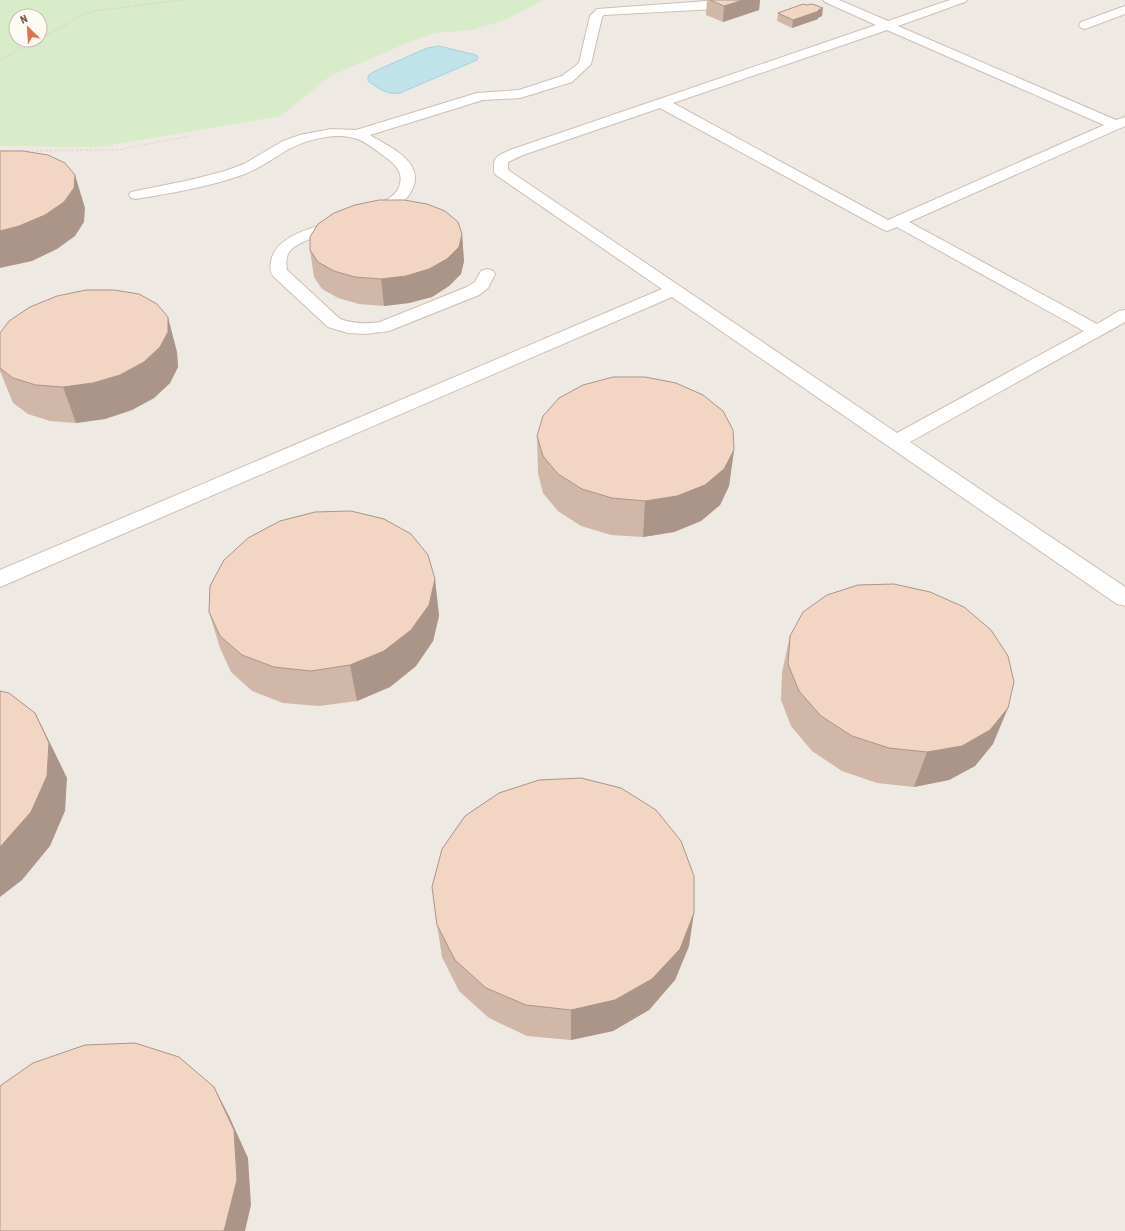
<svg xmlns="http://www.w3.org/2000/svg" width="1125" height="1231" viewBox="0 0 1125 1231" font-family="'Asap Condensed',sans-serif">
<rect width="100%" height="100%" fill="#fdf6ec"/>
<!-- industrial -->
<path fill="#efe9e4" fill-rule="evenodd" d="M 0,0 L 1125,0 L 1125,1231 L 0,1231 ZM 16,16 L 40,16 L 40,40 L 16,40 Z"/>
<!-- green -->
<path fill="#d8ecc9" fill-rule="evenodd" d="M 0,0 L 543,0 L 505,20 L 472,30 L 435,33 L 412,41 L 330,76 L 281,116 L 100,147 L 0,146 ZM 16,16 L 40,16 L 40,40 L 16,40 Z"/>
<!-- water -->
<path fill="#bfe3e8" stroke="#a5d3da" d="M 439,46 L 476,55 L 478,57 L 477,60 L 400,93 C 385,95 380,89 368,81 L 368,76 L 373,72 L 427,48 Z"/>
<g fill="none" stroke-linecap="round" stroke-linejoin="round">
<defs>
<g id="minor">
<path d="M 721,0 L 741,0 L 739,2 L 715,9 L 604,15 L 602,17 L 591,64 L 572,82 L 520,98 L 483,100 L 370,135 C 384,144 406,153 413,169 C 424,193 387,221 366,216 L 363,213 C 371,201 392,204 399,187 C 404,174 397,166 388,159 C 378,152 366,141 354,138 C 334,132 305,140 287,150 C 272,159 259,169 242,175 C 208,187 172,193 136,199 L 131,198 L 129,195 L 131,192 L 190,180 L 225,171 L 244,164 L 283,141 L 300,135 L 331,129 L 356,130 L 477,93 L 519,90 L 562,76 L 579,63 L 590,16 L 597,9 Z"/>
<path d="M 823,0 L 839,0 L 888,21 L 950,0 L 967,0 L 965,2 L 898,26 L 1116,120 L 1125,117 L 1125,126 L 909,222 L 1097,324 L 1119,311 L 1125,310 L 1125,322 L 910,442 L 1125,587 L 1125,606 L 1117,604 L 672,297 L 0,587 L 0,570 L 662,289 L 496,175 C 493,172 494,170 494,165 C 494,155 504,153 513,149 L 876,25 L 825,2 ZM 887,30 L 1104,125 L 888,220 L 673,103 ZM 660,108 L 882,229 L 887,231 L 897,227 L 1084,331 L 897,433 L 508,170 L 508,162 L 523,155 Z"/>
<path d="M 1125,6 L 1125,14 L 1085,29 L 1081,28 L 1079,25 L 1081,22 Z"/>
<path d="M 339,220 L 344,222 L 347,225 L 344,228 C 330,233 295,240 288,254 C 286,259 286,265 287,270 L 340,319 C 354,324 366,324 380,322 L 467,287 L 475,282 L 481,271 L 487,269 L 493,271 L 495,274 L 488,288 L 479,295 L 389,331 L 366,334 L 348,333 L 328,327 L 273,276 C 270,272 270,267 271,262 C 274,235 318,226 339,220 Z"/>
</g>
</defs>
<!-- minor casing -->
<use href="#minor" stroke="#d1beb0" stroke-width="2"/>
<!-- path -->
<g stroke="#d9b8a5" stroke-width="1.5" stroke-dasharray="0.5 2" stroke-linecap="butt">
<path d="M 40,38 L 59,29 L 79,16 L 94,11 L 183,0"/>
<path d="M 0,60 L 36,40"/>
<path d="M 0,151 L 117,150 L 189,136"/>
</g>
<!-- minor -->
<use href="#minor" fill="#fff" fill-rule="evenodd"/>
</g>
<!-- wall -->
<g fill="#d1b7a8">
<path d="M 707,0 L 760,0 L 759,10 L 723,22 L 706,15 Z"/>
<path d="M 778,13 L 822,16 L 818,18 L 818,19 L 792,28 L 777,21 Z"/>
<path d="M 462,234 L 464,261 L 461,274 L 449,286 L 432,297 L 409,303 L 384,306 L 359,304 L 338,298 L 322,289 L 314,277 L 310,250 Z"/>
<path d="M 0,333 L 177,352 L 178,367 L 170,383 L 154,398 L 132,410 L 105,419 L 76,423 L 50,421 L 28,414 L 13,403 L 0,371 Z"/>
<path d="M 537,436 L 734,450 L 729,486 L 720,505 L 701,521 L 674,532 L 643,537 L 611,535 L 581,526 L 558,511 L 543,493 L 538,473 Z"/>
<path d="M 435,579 L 439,616 L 433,641 L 416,666 L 390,687 L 357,701 L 319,706 L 283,703 L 252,691 L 231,672 L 220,648 L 209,612 Z"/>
<path d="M 790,636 L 993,744 L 975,766 L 949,780 L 914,787 L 877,783 L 842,771 L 812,751 L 791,726 L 781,700 L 782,672 Z"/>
<path d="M 437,925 L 689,946 L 675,980 L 649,1010 L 613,1031 L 571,1040 L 527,1036 L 489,1018 L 459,991 L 442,957 Z"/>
</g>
<!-- shaded-wall -->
<g fill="#aa9588">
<path d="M 743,0 L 760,0 L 759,10 L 723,22 L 724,6 Z"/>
<path d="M 823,8 L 822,16 L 818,18 L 818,19 L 792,28 L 793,20 Z"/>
<path d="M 75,175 L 85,208 L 84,222 L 75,236 L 57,249 L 32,261 L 0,268 L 0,231 Z"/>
<path d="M 462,234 L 464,261 L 461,274 L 449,286 L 432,297 L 409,303 L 384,306 L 381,279 Z"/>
<path d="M 168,317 L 177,352 L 178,367 L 170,383 L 154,398 L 132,410 L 105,419 L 76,423 L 63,387 Z"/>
<path d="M 734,450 L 729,486 L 720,505 L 701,521 L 674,532 L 643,537 L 645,501 Z"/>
<path d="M 435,579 L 439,616 L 433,641 L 416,666 L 390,687 L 357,701 L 350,665 Z"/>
<path d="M 1008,708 L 993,744 L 975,766 L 949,780 L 914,787 L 927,752 Z"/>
<path d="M 35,713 L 53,749 L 67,778 L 65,811 L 50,846 L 22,880 L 0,897 L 0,847 Z"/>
<path d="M 694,913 L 689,946 L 675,980 L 649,1010 L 613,1031 L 571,1040 L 571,1010 Z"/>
<path d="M 214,1087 L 229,1116 L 248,1158 L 251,1205 L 245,1231 L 224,1231 Z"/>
</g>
<!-- building -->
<g fill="#f3d5c3" stroke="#aa9588">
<path d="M 710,0 L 743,0 L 724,6 Z"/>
<path d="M 803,4 L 806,5 L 812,4 L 823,8 L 818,10 L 819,11 L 793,20 L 778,13 Z"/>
<path d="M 0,151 L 23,151 L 48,155 L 65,163 L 75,175 L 74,188 L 64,202 L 45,215 L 19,226 L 0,231 Z"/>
<path d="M 379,200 L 404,200 L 427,204 L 445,211 L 458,222 L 462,234 L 459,247 L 447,259 L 429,269 L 406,276 L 381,279 L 355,277 L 334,271 L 318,262 L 310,250 L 310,237 L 318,224 L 334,213 L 355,205 Z"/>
<path d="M 86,290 L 114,290 L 139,294 L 157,304 L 168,317 L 168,332 L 160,347 L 144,362 L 120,375 L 93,383 L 63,387 L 36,385 L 13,378 L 0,368 L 0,333 L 9,321 L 30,307 L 57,296 Z"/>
<path d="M 613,377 L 645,377 L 676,383 L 703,395 L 723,411 L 733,430 L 734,450 L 724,469 L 705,485 L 677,496 L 645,501 L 612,498 L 582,489 L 558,474 L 543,456 L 537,436 L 543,416 L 559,398 L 583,385 Z"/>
<path d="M 351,511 L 384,519 L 411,534 L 428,555 L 435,579 L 429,605 L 411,630 L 384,651 L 350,665 L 311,671 L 274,667 L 242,655 L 220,636 L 209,612 L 210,586 L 224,560 L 248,538 L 280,521 L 315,512 Z"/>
<path d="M 894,584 L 930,592 L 964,607 L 991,630 L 1008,656 L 1014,682 L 1008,708 L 990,730 L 962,746 L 927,752 L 889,748 L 852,736 L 821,716 L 799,691 L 788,664 L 790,636 L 803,612 L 827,595 L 858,585 Z"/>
<path d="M 0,691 L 9,693 L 35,713 L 49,743 L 47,776 L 31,812 L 0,847 Z"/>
<path d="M 581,778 L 621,788 L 656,810 L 681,841 L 694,876 L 694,913 L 680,949 L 652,979 L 615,1000 L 571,1010 L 526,1005 L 486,988 L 455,960 L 437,925 L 432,887 L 442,849 L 465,816 L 499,793 L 539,780 Z"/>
<path d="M 135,1043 L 179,1057 L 214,1087 L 234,1130 L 237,1180 L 224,1231 L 0,1231 L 0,1086 L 33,1063 L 85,1045 Z"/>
</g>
<!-- north arrow -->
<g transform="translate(28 28) rotate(335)"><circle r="19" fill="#fffaf3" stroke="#cabbb1"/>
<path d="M0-3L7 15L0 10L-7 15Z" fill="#e76f51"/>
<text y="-6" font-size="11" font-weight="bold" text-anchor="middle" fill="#7a5c4d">N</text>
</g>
</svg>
